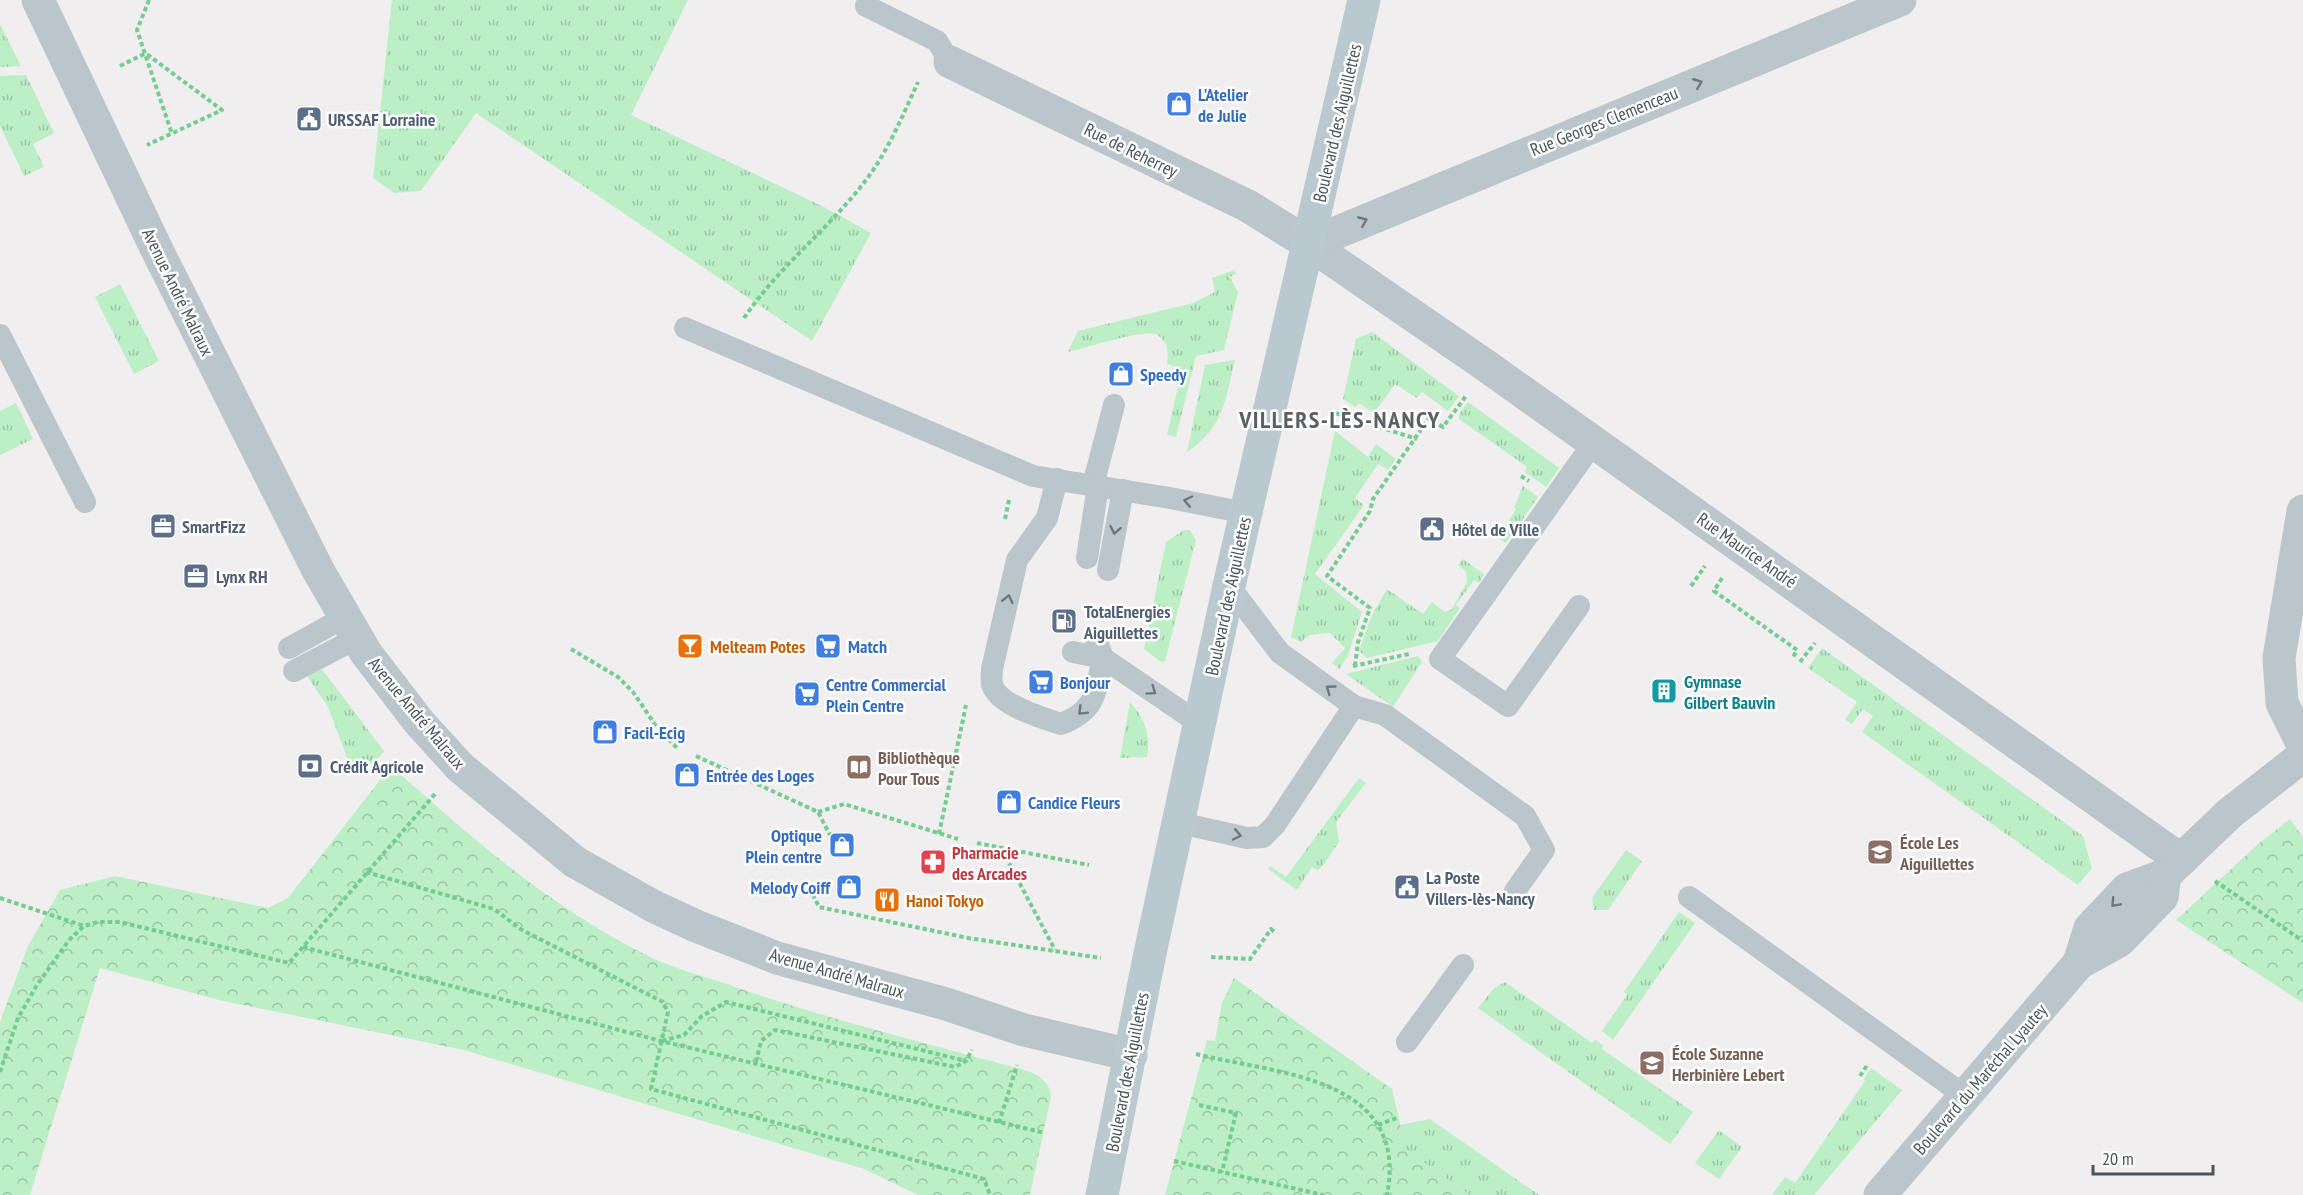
<svg xmlns="http://www.w3.org/2000/svg" width="2303" height="1195" viewBox="0 0 2303 1195" font-family="'PT Sans Narrow',sans-serif">
<defs>
<pattern id="grass-tufts" width="24" height="20" patternUnits="userSpaceOnUse" patternTransform="scale(1.5)"><rect width="24" height="20" fill="#bcefc6"/><path d="M3 7l-1-3M5 7V3M7 7l1-3M15 17l-1-3M17 17v-4M19 17l1-3" fill="none" stroke="#9bc4a4"/></pattern>
<pattern id="forest-crowns" width="20" height="18" patternUnits="userSpaceOnUse" patternTransform="scale(1.5)"><rect width="20" height="18" fill="#bcefc6"/><path d="M2 6a3 3 0 1 1 6 0M12 15a3 3 0 1 1 6 0" fill="none" stroke="#9bc4a4"/></pattern>
</defs>
<rect width="100%" height="100%" fill="#f1eeef"/>
<!-- grass -->
<g fill="url(#grass-tufts)">
<path d="M 392,0 L 688,0 L 631,115 L 824,207 L 871,233 L 812,341 L 476,113 L 421,191 L 394,193 L 373,178 Z"/>
<path d="M 0,24 L 21,66 L 0,67 Z"/>
<path d="M 26,75 L 54,133 L 33,144 L 44,167 L 24,176 L 0,126 L 0,76 Z"/>
<path d="M 1234,270 L 1236,274 L 1230,277 L 1238,292 L 1224,350 L 1196,356 L 1176,437 L 1167,435 L 1180,378 L 1175,367 L 1167,364 C 1169,353 1168,341 1157,335 C 1144,328 1084,349 1068,352 L 1078,331 L 1193,303 L 1215,292 L 1212,278 Z"/>
<path d="M 120,284 L 159,361 L 134,374 L 95,297 Z"/>
<path d="M 1372,332 L 1459,396 L 1448,411 L 1422,392 L 1417,398 L 1395,384 L 1374,413 L 1359,403 L 1355,407 L 1343,399 L 1356,339 Z"/>
<path d="M 1235,360 C 1225,401 1224,427 1187,452 L 1205,365 Z"/>
<path d="M 1468,402 L 1559,468 L 1546,487 L 1525,472 L 1527,467 L 1459,419 L 1459,414 Z"/>
<path d="M 16,403 L 33,439 L 0,455 L 0,411 Z"/>
<path d="M 1335,431 L 1368,457 L 1376,444 L 1396,459 L 1388,470 L 1378,464 L 1355,498 L 1364,505 L 1315,574 L 1362,612 L 1348,656 L 1339,669 L 1332,663 L 1345,648 L 1330,633 L 1309,635 L 1301,642 L 1291,637 Z"/>
<path d="M 1523,486 L 1538,497 L 1506,543 L 1498,538 L 1516,509 L 1514,507 Z"/>
<path d="M 1184,530 L 1190,530 L 1196,540 L 1165,661 L 1161,662 L 1144,649 L 1166,542 Z"/>
<path d="M 1463,559 L 1484,574 L 1479,583 L 1474,580 L 1456,605 L 1460,608 L 1438,641 L 1367,658 L 1359,651 L 1371,617 L 1387,589 L 1423,614 L 1432,602 L 1445,612 L 1452,609 L 1467,582 L 1466,572 L 1458,565 Z"/>
<path d="M 1822,648 L 2083,836 L 2092,868 L 2078,885 L 1862,732 L 1873,716 L 1863,709 L 1852,724 L 1845,720 L 1857,702 L 1808,668 Z"/>
<path d="M 1418,656 L 1422,662 L 1393,707 L 1346,674 Z"/>
<path d="M 321,668 L 384,751 L 368,771 L 351,768 L 328,707 L 307,676 Z"/>
<path d="M 1130,702 C 1145,719 1151,735 1147,757 L 1120,758 Z"/>
<path d="M 1359,778 L 1366,783 L 1336,822 L 1339,842 L 1321,868 L 1317,870 L 1312,867 L 1297,890 L 1268,869 L 1270,866 L 1286,877 Z"/>
<path d="M 1626,850 L 1642,861 L 1608,910 L 1594,910 L 1592,898 Z"/>
<path d="M 1679,912 L 1695,923 L 1613,1040 L 1602,1031 L 1627,995 L 1624,992 Z"/>
<path d="M 1505,982 L 1592,1043 L 1595,1040 L 1603,1045 L 1602,1049 L 1693,1112 L 1670,1144 L 1478,1008 L 1494,988 Z"/>
<path d="M 1871,1068 L 1902,1090 L 1814,1195 L 1772,1195 L 1785,1177 L 1795,1183 L 1865,1081 L 1864,1079 Z"/>
<path d="M 1430,1119 L 1539,1195 L 1469,1195 L 1405,1149 L 1400,1125 Z"/>
<path d="M 1719,1130 L 1742,1147 L 1719,1179 L 1695,1163 Z"/>
</g>
<!-- forest -->
<g fill="url(#forest-crowns)">
<path d="M 391,766 C 473,839 554,911 654,959 C 677,969 703,976 727,984 C 817,1016 910,1039 1002,1064 C 1021,1069 1050,1073 1051,1097 L 1030,1195 L 918,1195 L 864,1169 L 464,1050 L 219,1000 L 100,968 L 30,1195 L 0,1195 L 0,1022 L 28,946 L 60,890 L 115,876 L 268,908 L 288,898 Z"/>
<path d="M 2290,819 L 2303,837 L 2303,1003 L 2176,920 L 2256,846 Z"/>
<path d="M 1234,978 L 1392,1089 L 1406,1149 L 1469,1195 L 1165,1195 L 1207,1040 L 1215,1041 L 1222,1003 Z"/>
</g>
<g fill="none" stroke-linecap="round" stroke-linejoin="round">
<!-- path -->
<g stroke="#74cd90" stroke-width="4" stroke-dasharray="4.5 3" stroke-linecap="butt">
<path d="M 149,0 L 137,30 L 172,134"/>
<path d="M 120,66 L 144,54 L 148,55 L 222,110 L 147,145"/>
<path d="M 744,318 C 779,266 829,229 866,180 C 888,151 903,115 918,82"/>
<path d="M 1329,411 L 1417,439"/>
<path d="M 1521,476 L 1529,481"/>
<path d="M 1005,519 L 1009,500"/>
<path d="M 1722,578 L 1714,591 L 1797,650 L 1793,657"/>
<path d="M 1691,586 L 1705,566"/>
<path d="M 571,649 L 618,677 L 633,692 L 656,726 L 677,748"/>
<path d="M 1800,662 L 1815,643"/>
<path d="M 1353,666 L 1409,654"/>
<path d="M 1355,666 L 1358,642 L 1370,608 L 1327,576 L 1370,511 L 1373,499 L 1429,418 L 1443,427 L 1466,396"/>
<path d="M 696,756 L 818,812 L 830,835"/>
<path d="M 818,812 L 844,804 L 958,839"/>
<path d="M 939,834 L 966,705"/>
<path d="M 977,843 L 1089,865"/>
<path d="M 1002,850 L 1055,950"/>
<path d="M 366,872 L 494,909 L 522,930 L 663,1002 L 668,1012 L 651,1089 L 984,1179 L 990,1195"/>
<path d="M 2215,881 L 2303,941"/>
<path d="M 813,887 L 812,893 L 819,907 L 968,938 L 1101,958"/>
<path d="M 0,898 L 84,926"/>
<path d="M 303,947 L 661,1041 L 1045,1133"/>
<path d="M 1211,957 L 1250,959 L 1271,929 L 1275,932"/>
<path d="M 662,1041 L 684,1035 L 702,1016 L 726,1002 L 966,1061"/>
<path d="M 1196,1054 C 1276,1074 1410,1076 1387,1195"/>
<path d="M 756,1062 L 761,1041 L 775,1030 L 955,1067 L 966,1061 L 972,1050"/>
<path d="M 0,1072 L 18,1018 L 37,985 L 69,940 L 84,926 L 98,922 L 120,922 L 289,963 L 435,794"/>
<path d="M 1860,1076 L 1868,1064"/>
<path d="M 1199,1105 L 1236,1113 L 1222,1172"/>
<path d="M 999,1123 L 1017,1065"/>
<path d="M 1378,1125 L 1399,1117"/>
<path d="M 1174,1161 L 1323,1195"/>
</g>
<!-- lane -->
<g stroke="#bac6cb" stroke-width="22">
<path d="M 866,6 L 937,41 L 950,62"/>
<path d="M 685,328 L 1033,476 L 1170,498 L 1246,513"/>
<path d="M 0,335 L 85,502"/>
<path d="M 1057,479 L 1047,518 L 1017,560 L 992,669 C 992,673 991,679 992,684 C 997,705 1043,718 1061,724 C 1097,710 1095,693 1103,658 L 1073,652"/>
<path d="M 1093,485 L 1114,405"/>
<path d="M 1087,558 L 1098,486"/>
<path d="M 1108,570 L 1123,490"/>
<path d="M 1579,606 L 1508,706 L 1440,659 L 1594,442"/>
<path d="M 1096,639 L 1103,658 L 1200,724"/>
<path d="M 289,648 L 345,617"/>
<path d="M 294,671 L 357,638"/>
<path d="M 1354,706 L 1385,715 L 1525,816 L 1544,850 L 1515,891"/>
<path d="M 1180,823 L 1247,838 L 1263,837 L 1275,825 L 1354,706 L 1280,653 L 1229,586"/>
<path d="M 1689,897 L 1965,1096"/>
<path d="M 1407,1042 L 1463,965"/>
</g>
<!-- street -->
<g stroke="#bac6cb" stroke-width="33">
<path d="M 38,0 L 157,250 L 318,570 L 366,653 L 419,722 L 460,767 L 575,862 L 653,906 L 696,926 L 777,958 L 946,1004 L 1024,1030 L 1131,1055"/>
<path d="M 950,62 L 1248,206 L 1309,244 L 1485,365 L 2181,860"/>
<path d="M 1309,244 L 1900,0"/>
<path d="M 2303,511 L 2279,658 L 2282,703 L 2303,745"/>
<path d="M 2079,963 L 2090,928 L 2127,889 L 2165,875 L 2230,813 L 2303,756"/>
<path d="M 1880,1195 L 2079,963 L 2119,941 L 2162,897 L 2165,875"/>
</g>
<!-- secondary -->
<path stroke="#bac9d0" stroke-width="33" d="M 1102,1195 L 1149,958 L 1229,586 L 1364,0"/>
</g>
<!-- one-way arrows -->
<defs><path id="oneway-chevron" d="M-2-3.5L2.5 0L-2 3.5" fill="none" stroke-width="1.6" stroke-linecap="round" stroke-linejoin="round" transform="scale(1.5)"/></defs>
<g stroke="#69787d">
<use href="#oneway-chevron" transform="translate(1698 83) rotate(-22)"/>
<use href="#oneway-chevron" transform="translate(1363 221) rotate(-23)"/>
<use href="#oneway-chevron" transform="translate(1188 501) rotate(-168)"/>
<use href="#oneway-chevron" transform="translate(1115 530) rotate(101)"/>
<use href="#oneway-chevron" transform="translate(1008 599) rotate(-77)"/>
<use href="#oneway-chevron" transform="translate(1330 689) rotate(-144)"/>
<use href="#oneway-chevron" transform="translate(1152 691) rotate(35)"/>
<use href="#oneway-chevron" transform="translate(1082 711) rotate(135)"/>
<use href="#oneway-chevron" transform="translate(1237 835) rotate(12)"/>
<use href="#oneway-chevron" transform="translate(2115 903) rotate(133)"/>
</g>
<!-- icons -->
<defs>
<symbol id="shop-square" viewBox="-11 -11 22 22"><rect x="-9" y="-9" width="18" height="18" rx="4" fill="#3f7fe0" stroke="#fff"/><path d="M-5-2.5h2.3a2.7 3.5 0 0 1 5.4 0H5L5.5 6h-11ZM-1.5-2.5h3a1.5 2.3 0 0 0-3 0Z" fill="#fff"/></symbol>
<symbol id="civic-square" viewBox="-11 -11 22 22"><rect x="-9" y="-9" width="18" height="18" rx="4" fill="#5c6f8a" stroke="#fff"/><path d="M-.6-6.5H3V-4.5H.6V-3L4-1V1h2V6H-6V1h2V-1L-.6-3ZM-1.2 2.5V6h2.4V2.5Z" fill="#fff"/></symbol>
<symbol id="office-square" viewBox="-11 -11 22 22"><rect x="-9" y="-9" width="18" height="18" rx="4" fill="#5c6f8a" stroke="#fff"/><path d="M-6-3h4V-5.5h4V-3h4V5H-6ZM-1-4.5V-3h2v-1.5ZM-6 0V1H6V0Z" fill="#fff"/></symbol>
<symbol id="fuel-square" viewBox="-11 -11 22 22"><rect x="-9" y="-9" width="18" height="18" rx="4" fill="#5c6f8a" stroke="#fff"/><path d="M-5.5-6h7V0h2V4h1.3V-2.5L3-4.5l.8-.8L6-3V5H2.5V1h-1V6h-7ZM-4.2-4.7v3.2H.2V-4.7Z" fill="#fff"/></symbol>
<symbol id="bar-square" viewBox="-11 -11 22 22"><rect x="-9" y="-9" width="18" height="18" rx="4" fill="#e8710a" stroke="#fff"/><path d="M-6-5H6L.8 .8V4.5H3.5V6h-7V4.5H-.8V.8Z" fill="#fff"/></symbol>
<symbol id="supermarket-square" viewBox="-11 -11 22 22"><rect x="-9" y="-9" width="18" height="18" rx="4" fill="#3f7fe0" stroke="#fff"/><path d="M-6-5.5h2.5l.6 2H6L4.5 2H-2.5L-4.4-4H-6ZM-1.5 3.2a1.3 1.3 0 1 0 .1 0ZM3 3.2a1.3 1.3 0 1 0 .1 0Z" fill="#fff"/></symbol>
<symbol id="building-square" viewBox="-11 -11 22 22"><rect x="-9" y="-9" width="18" height="18" rx="4" fill="#0f9aa8" stroke="#fff"/><path d="M-4-6H4V6H1V3H-1V6H-4ZM-2.5-4.3h1.7v1.8h-1.7ZM.8-4.3h1.7v1.8H.8ZM-2.5-1h1.7V.8h-1.7ZM.8-1h1.7V.8H.8Z" fill="#fff"/></symbol>
<symbol id="bank-square" viewBox="-11 -11 22 22"><rect x="-9" y="-9" width="18" height="18" rx="4" fill="#5c6f8a" stroke="#fff"/><path d="M-6-4H6V4H-6ZM0-2.3a2.3 2.3 0 1 0 0 4.6a2.3 2.3 0 1 0 0-4.6Z" fill="#fff"/></symbol>
<symbol id="library-square" viewBox="-11 -11 22 22"><rect x="-9" y="-9" width="18" height="18" rx="4" fill="#8d6e63" stroke="#fff"/><path d="M-6-4Q-3-5.5-.7-3.5V5Q-3 3-6 4ZM6-4Q3-5.5 .7-3.5V5Q3 3 6 4Z" fill="#fff"/></symbol>
<symbol id="school-square" viewBox="-11 -11 22 22"><rect x="-9" y="-9" width="18" height="18" rx="4" fill="#8d6e63" stroke="#fff"/><path d="M0-5L7-2L0 1L-7-2ZM-4 1L0 2.5L4 1V4Q0 6-4 4Z" fill="#fff"/></symbol>
<symbol id="pharmacy-square" viewBox="-11 -11 22 22"><rect x="-9" y="-9" width="18" height="18" rx="4" fill="#e0444e" stroke="#fff"/><path d="M-2-6h4v4h4v4h-4v4h-4v-4h-4v-4h4Z" fill="#fff"/></symbol>
<symbol id="restaurant-square" viewBox="-11 -11 22 22"><rect x="-9" y="-9" width="18" height="18" rx="4" fill="#e8710a" stroke="#fff"/><path d="M-5-6h1v4h1v-4h1v4h1v-4h1v5L-1.5 .5V6h-2V.5L-5-1ZM5-6V6H3V1.5H1.5Q1.5-4 5-6Z" fill="#fff"/></symbol>
</defs>
<g fill-rule="evenodd">
<use href="#shop-square" x="1164" y="89" width="30" height="30"/>
<use href="#civic-square" x="294" y="104" width="30" height="30"/>
<use href="#shop-square" x="1106" y="359" width="30" height="30"/>
<use href="#office-square" x="148" y="511" width="30" height="30"/>
<use href="#civic-square" x="1417" y="514" width="30" height="30"/>
<use href="#office-square" x="181" y="561" width="30" height="30"/>
<use href="#fuel-square" x="1049" y="606" width="30" height="30"/>
<use href="#bar-square" x="675" y="631" width="30" height="30"/>
<use href="#supermarket-square" x="813" y="631" width="30" height="30"/>
<use href="#supermarket-square" x="1026" y="667" width="30" height="30"/>
<use href="#building-square" x="1649" y="676" width="30" height="30"/>
<use href="#supermarket-square" x="792" y="679" width="30" height="30"/>
<use href="#shop-square" x="590" y="717" width="30" height="30"/>
<use href="#bank-square" x="295" y="751" width="30" height="30"/>
<use href="#library-square" x="844" y="752" width="30" height="30"/>
<use href="#shop-square" x="672" y="760" width="30" height="30"/>
<use href="#shop-square" x="994" y="787" width="30" height="30"/>
<use href="#shop-square" x="827" y="830" width="30" height="30"/>
<use href="#school-square" x="1865" y="837" width="30" height="30"/>
<use href="#pharmacy-square" x="918" y="847" width="30" height="30"/>
<use href="#shop-square" x="834" y="872" width="30" height="30"/>
<use href="#civic-square" x="1392" y="872" width="30" height="30"/>
<use href="#restaurant-square" x="872" y="885" width="30" height="30"/>
<use href="#school-square" x="1637" y="1048" width="30" height="30"/>
</g>
<g text-anchor="middle" dominant-baseline="central" stroke-width="5" stroke-linejoin="round" paint-order="stroke">
<!-- shop labels -->
<g font-size="18" font-weight="bold" fill="#366cbe" stroke="#fff" text-anchor="start">
<text x="1198" y="94">L'Atelier<tspan x="1198" dy="21">de Julie</tspan></text>
<text x="1140" y="374">Speedy</text>
<text x="848" y="646">Match</text>
<text x="1060" y="682">Bonjour</text>
<text x="826" y="684">Centre Commercial<tspan x="826" dy="21">Plein Centre</tspan></text>
<text x="624" y="732">Facil-Ecig</text>
<text x="706" y="775">Entrée des Loges</text>
<text x="1028" y="802">Candice Fleurs</text>
<text x="822" y="835" text-anchor="end">Optique<tspan x="822" dy="21">Plein centre</tspan></text>
<text x="830" y="887" text-anchor="end">Melody Coiff</text>
</g>
<!-- service labels -->
<g font-size="18" font-weight="bold" fill="#4e5e75" stroke="#fff" text-anchor="start">
<text x="328" y="119">URSSAF Lorraine</text>
<text x="182" y="526">SmartFizz</text>
<text x="1452" y="529">Hôtel de Ville</text>
<text x="216" y="576">Lynx RH</text>
<text x="1084" y="611">TotalEnergies<tspan x="1084" dy="21">Aiguillettes</tspan></text>
<text x="330" y="766">Crédit Agricole</text>
<text x="1426" y="877">La Poste<tspan x="1426" dy="21">Villers-lès-Nancy</tspan></text>
</g>
<!-- street labels -->
<g font-size="18" fill="#46565c" stroke="#fff">
<text transform="translate(1604 121) rotate(-22)">Rue Georges Clemenceau</text>
<text transform="translate(1337 123) rotate(-77)">Boulevard des Aiguillettes</text>
<text transform="translate(1131 150) rotate(26)">Rue de Reherrey</text>
<text transform="translate(178 292) rotate(64)">Avenue André Malraux</text>
<text transform="translate(1747 550) rotate(35)">Rue Maurice André</text>
<text transform="translate(1228 596) rotate(-78)">Boulevard des Aiguillettes</text>
<text transform="translate(417 713) rotate(50)">Avenue André Malraux</text>
<text transform="translate(837 973) rotate(16)">Avenue André Malraux</text>
<text transform="translate(1127 1072) rotate(-79)">Boulevard des Aiguillettes</text>
<text transform="translate(1980 1079) rotate(-49)">Boulevard du Maréchal Lyautey</text>
</g>
<!-- food labels -->
<g font-size="18" font-weight="bold" fill="#c56008" stroke="#fff" text-anchor="start">
<text x="710" y="646">Melteam Potes</text>
<text x="906" y="900">Hanoi Tokyo</text>
</g>
<!-- culture labels -->
<g font-size="18" font-weight="bold" fill="#0d838f" stroke="#fff" text-anchor="start">
<text x="1684" y="681">Gymnase<tspan x="1684" dy="21">Gilbert Bauvin</tspan></text>
</g>
<!-- education labels -->
<g font-size="18" font-weight="bold" fill="#785e54" stroke="#fff" text-anchor="start">
<text x="878" y="757">Bibliothèque<tspan x="878" dy="21">Pour Tous</tspan></text>
<text x="1900" y="842">École Les<tspan x="1900" dy="21">Aiguillettes</tspan></text>
<text x="1672" y="1053">École Suzanne<tspan x="1672" dy="21">Herbinière Lebert</tspan></text>
</g>
<!-- health labels -->
<g font-size="18" font-weight="bold" fill="#be3a42" stroke="#fff" text-anchor="start">
<text x="952" y="852">Pharmacie<tspan x="952" dy="21">des Arcades</tspan></text>
</g>
<!-- district labels -->
<g font-size="24" font-weight="bold" letter-spacing="1.5" fill="#5b6063" stroke="#fff">
<text x="1340" y="419">VILLERS-LÈS-NANCY</text>
</g>
</g>
<!-- scale -->
<path d="M2093 1165v9h120v-9" fill="none" stroke="#46565c" stroke-width="3"/>
<text x="2102" y="1165" font-size="18" fill="#46565c" stroke="#ffffff" stroke-width="4.5" paint-order="stroke">20 m</text>
</svg>
